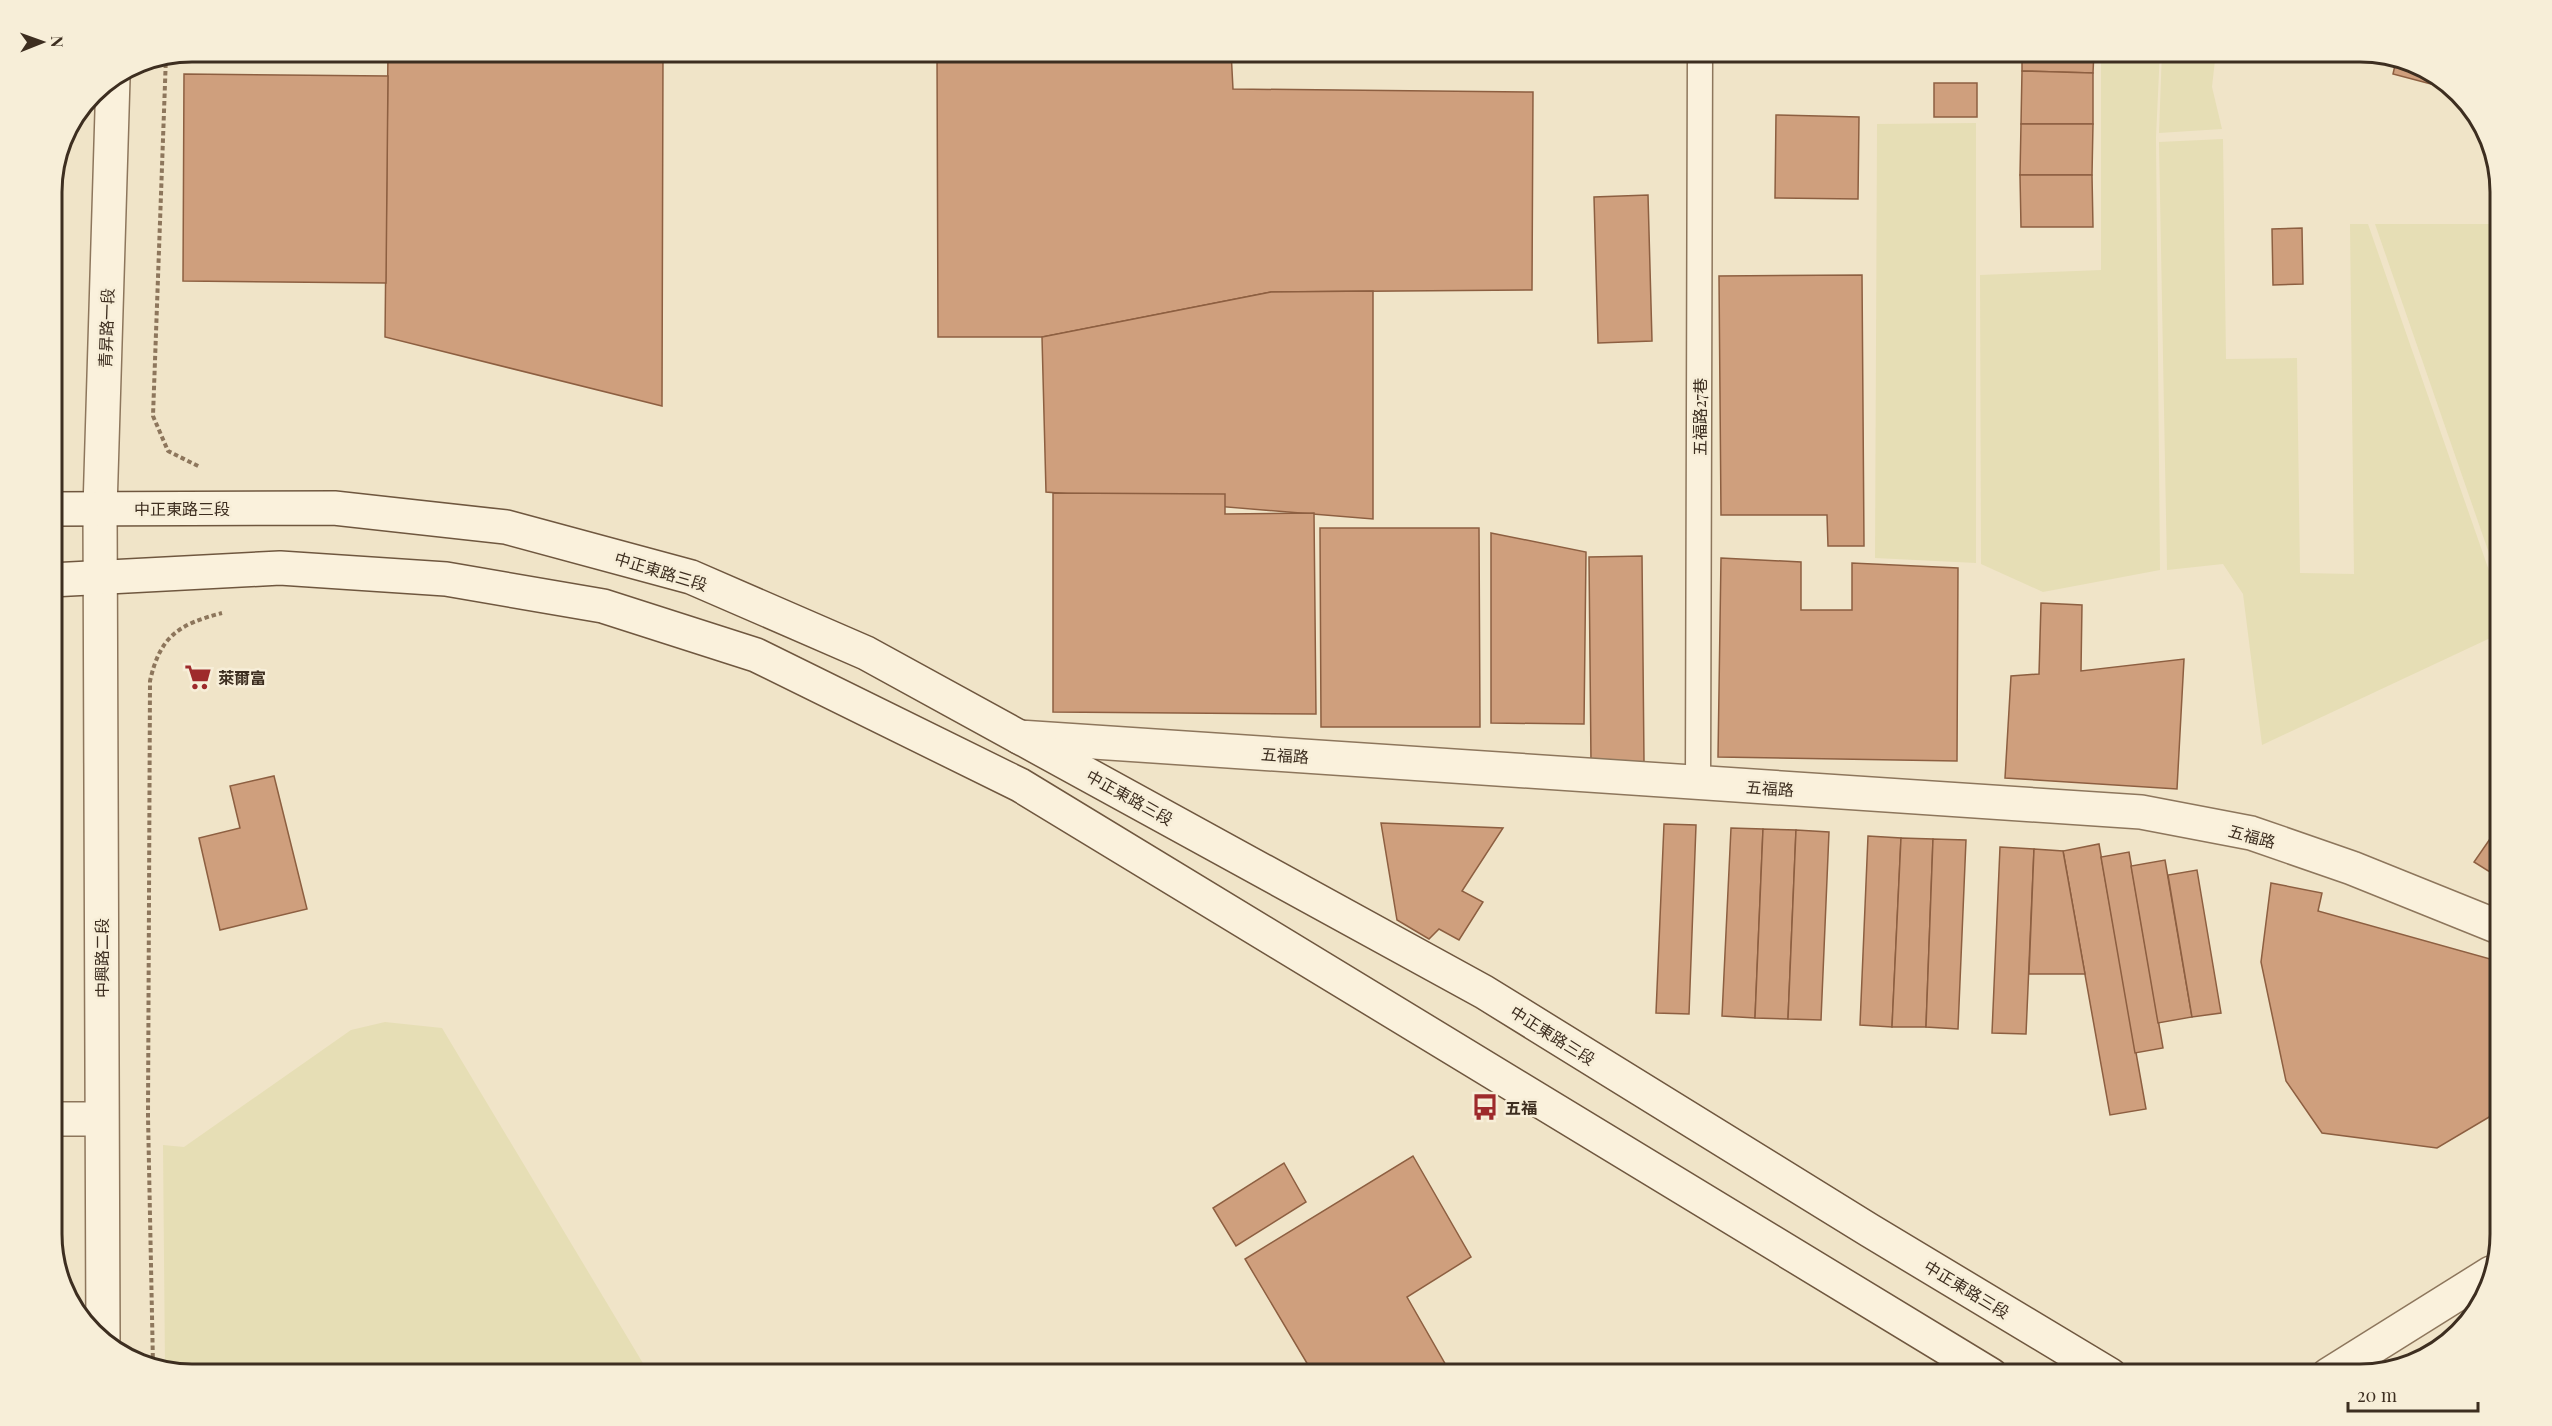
<svg xmlns="http://www.w3.org/2000/svg" width="2552" height="1426" viewBox="0 0 2552 1426" font-family="'Playfair Display','Noto Sans TC',serif">
<rect width="100%" height="100%" fill="#f0e4c8"/>
<!-- farmland -->
<g fill="#e6deb5">
<path d="M 2101,51 L 2160,51 L 2156,137 L 2160,570 L 2043,592 L 1981,564 L 1980,275 L 2101,270 Z"/>
<path d="M 2162,51 L 2216,51 L 2212,87 L 2222,129 L 2159,133 Z"/>
<path d="M 1976,123 L 1976,563 L 1875,558 L 1877,124 Z"/>
<path d="M 2223,139 L 2226,359 L 2297,358 L 2300,573 L 2354,574 L 2350,224 L 2368,224 L 2501,605 L 2501,633 L 2262,745 L 2243,594 L 2223,564 L 2167,570 L 2159,142 Z"/>
<path d="M 2375,224 L 2493,224 L 2496,349 L 2501,350 L 2501,588 Z"/>
<path d="M 385,1022 L 442,1028 L 650,1375 L 192,1375 L 165,1368 L 163,1145 L 184,1147 L 351,1030 Z"/>
</g>
<!-- building -->
<g fill="#cf9f7d" stroke="#8d5f41" stroke-width="1.5">
<path d="M 388,51 L 663,51 L 662,406 L 385,337 Z"/>
<path d="M 937,51 L 1231,51 L 1233,89 L 1533,92 L 1532,290 L 1271,292 L 1042,337 L 938,337 Z"/>
<path d="M 2022,51 L 2094,51 L 2093,73 L 2022,71 Z"/>
<path d="M 2396,61 L 2430,70 L 2450,89 L 2393,74 Z"/>
<path d="M 2022,71 L 2093,73 L 2093,124 L 2021,124 Z"/>
<path d="M 184,74 L 388,76 L 386,283 L 183,281 Z"/>
<rect x="1934" y="83" width="43" height="34"/>
<path d="M 1776,115 L 1859,117 L 1858,199 L 1775,198 Z"/>
<path d="M 2021,124 L 2093,124 L 2092,175 L 2020,175 Z"/>
<path d="M 2020,175 L 2092,175 L 2093,227 L 2021,227 Z"/>
<path d="M 1648,195 L 1652,341 L 1598,343 L 1594,197 Z"/>
<path d="M 2302,228 L 2303,284 L 2273,285 L 2272,229 Z"/>
<path d="M 1862,275 L 1864,546 L 1828,546 L 1827,515 L 1721,515 L 1719,276 Z"/>
<path d="M 1373,291 L 1373,519 L 1046,492 L 1042,337 L 1271,292 Z"/>
<path d="M 1053,493 L 1225,494 L 1225,514 L 1314,513 L 1316,714 L 1053,712 Z"/>
<path d="M 1320,528 L 1479,528 L 1480,727 L 1321,727 Z"/>
<path d="M 1491,533 L 1586,552 L 1584,724 L 1491,723 Z"/>
<path d="M 1642,556 L 1644,762 L 1591,762 L 1589,557 Z"/>
<path d="M 1721,558 L 1801,562 L 1801,610 L 1852,610 L 1852,563 L 1958,568 L 1957,761 L 1718,757 Z"/>
<path d="M 2041,603 L 2082,605 L 2081,671 L 2184,659 L 2177,789 L 2005,778 L 2011,676 L 2039,674 Z"/>
<path d="M 274,776 L 307,909 L 220,930 L 199,838 L 240,828 L 230,786 Z"/>
<path d="M 1381,823 L 1503,828 L 1462,891 L 1483,902 L 1459,940 L 1439,929 L 1429,939 L 1397,920 Z"/>
<path d="M 2501,823 L 2501,879 L 2474,862 Z"/>
<path d="M 1664,824 L 1696,825 L 1689,1014 L 1656,1013 Z"/>
<path d="M 1731,828 L 1763,829 L 1755,1018 L 1722,1016 Z"/>
<path d="M 1763,829 L 1796,830 L 1788,1019 L 1755,1018 Z"/>
<path d="M 1796,830 L 1829,832 L 1821,1020 L 1788,1019 Z"/>
<path d="M 1868,836 L 1901,838 L 1892,1027 L 1860,1025 Z"/>
<path d="M 1901,838 L 1933,839 L 1926,1027 L 1892,1027 Z"/>
<path d="M 1933,839 L 1966,840 L 1958,1029 L 1926,1027 Z"/>
<path d="M 2099,844 L 2146,1109 L 2110,1115 L 2063,851 Z"/>
<path d="M 2000,847 L 2034,849 L 2026,1034 L 1992,1033 Z"/>
<path d="M 2034,849 L 2063,851 L 2085,974 L 2029,974 Z"/>
<path d="M 2129,852 L 2163,1048 L 2135,1053 L 2101,857 Z"/>
<path d="M 2165,860 L 2192,1017 L 2158,1023 L 2131,866 Z"/>
<path d="M 2197,870 L 2221,1013 L 2192,1017 L 2168,875 Z"/>
<path d="M 2271,883 L 2322,893 L 2318,911 L 2501,962 L 2501,1110 L 2437,1148 L 2322,1133 L 2286,1081 L 2261,962 Z"/>
<path d="M 1413,1156 L 1471,1257 L 1407,1297 L 1447,1367 L 1434,1375 L 1314,1375 L 1245,1259 Z"/>
<path d="M 1284,1163 L 1306,1202 L 1236,1246 L 1213,1208 Z"/>
</g>
<g fill="none" stroke-linecap="round" stroke-linejoin="round">
<defs>
<path id="service" d="M 1698,783 L 1700,51"/>
<g id="minor">
<path d="M 1019,737 L 2141,812 L 2251,833 L 2352,868 L 2501,928"/>
<path d="M 2328,1375 L 2491,1273"/>
</g>
<g id="tertiary">
<path d="M 51,1119 L 101,1119"/>
<path d="M 103,1339 L 100,509 L 113,78"/>
</g>
<g id="secondary">
<path d="M 51,509 L 334,508 L 506,527 L 691,577 L 866,653 L 1484,992 L 1869,1230 L 2110,1375"/>
<path d="M 51,580 L 280,568 L 446,579 L 603,606 L 756,655 L 1020,785 L 1991,1375"/>
</g>
</defs>
<!-- service casing -->
<use href="#service" stroke="#8d765c" stroke-width="27"/>
<!-- minor casing -->
<use href="#minor" stroke="#8d765c" stroke-width="36"/>
<!-- tertiary casing -->
<use href="#tertiary" stroke="#8d765c" stroke-width="36"/>
<!-- secondary casing -->
<use href="#secondary" stroke="#6f573f" stroke-width="36"/>
<!-- path -->
<g stroke="#8d765c" stroke-width="4" stroke-dasharray="4.5 3" stroke-linecap="butt">
<path d="M 166,56 L 153,416 L 168,451 L 200,467"/>
<path d="M 153,1365 L 148,1116 L 150,681 C 160,636 179,624 222,613"/>
</g>
<!-- service -->
<use href="#service" stroke="#faf1dc" stroke-width="24"/>
<!-- minor -->
<use href="#minor" stroke="#faf1dc" stroke-width="33"/>
<!-- tertiary -->
<use href="#tertiary" stroke="#faf1dc" stroke-width="33"/>
<!-- secondary -->
<use href="#secondary" stroke="#faf1dc" stroke-width="33"/>
</g>
<!-- icons -->
<defs>
<symbol id="supermarket-bare" viewBox="-9 -9 18 18"><path d="M-6-5.5h2.5l.6 2H6L4.5 2H-2.5L-4.4-4H-6ZM-1.5 3.2a1.3 1.3 0 1 0 .1 0ZM3 3.2a1.3 1.3 0 1 0 .1 0Z" fill="#9e2a2b" stroke="#f7eed8" stroke-width="2.5" paint-order="stroke"/></symbol>
<symbol id="bus-bare" viewBox="-9 -9 18 18"><path d="M-5-6H5V4H4V6H2V4H-2V6H-4V4H-5ZM-3.5-4V0h7V-4ZM-3.5 1.2v1.5H-2V1.2ZM2 1.2v1.5H3.5V1.2Z" fill="#9e2a2b" stroke="#f7eed8" stroke-width="2.5" paint-order="stroke"/></symbol>
</defs>
<g fill-rule="evenodd">
<use href="#supermarket-bare" x="179" y="658" width="38" height="38"/>
<use href="#bus-bare" x="1466" y="1088" width="38" height="38"/>
</g>
<g text-anchor="middle" dominant-baseline="central" stroke-width="5" stroke-linejoin="round" paint-order="stroke">
<!-- street labels -->
<g font-size="16" fill="#3d2e20" stroke="#f7eed8">
<text transform="translate(106 328) rotate(-88)">青昇路一段</text>
<text transform="translate(1699 417) rotate(-90)">五福路27巷</text>
<text x="182" y="508">中正東路三段</text>
<text transform="translate(661 571) rotate(17)">中正東路三段</text>
<text transform="translate(1285 755) rotate(4)">五福路</text>
<text transform="translate(1770 788) rotate(4)">五福路</text>
<text transform="translate(1130 797) rotate(29)">中正東路三段</text>
<text transform="translate(2252 836) rotate(15)">五福路</text>
<text transform="translate(101 958) rotate(-90)">中興路二段</text>
<text transform="translate(1553 1035) rotate(32)">中正東路三段</text>
<text transform="translate(1967 1289) rotate(31)">中正東路三段</text>
</g>
<!-- poi labels -->
<g font-size="16" font-weight="bold" fill="#3d2e20" stroke="#f7eed8" text-anchor="start">
<text x="218" y="677">萊爾富</text>
<text x="1505" y="1107">五福</text>
</g>
</g>
<!-- crop -->
<path d="M0 0H2552V1426H0ZM192 62H2360A130 130 0 0 1 2490 192V1234A130 130 0 0 1 2360 1364H192A130 130 0 0 1 62 1234V192A130 130 0 0 1 192 62Z" fill="#f7eed8" fill-rule="evenodd"/>
<path fill="none" stroke="#3d2e20" stroke-width="3" d="M192 62H2360A130 130 0 0 1 2490 192V1234A130 130 0 0 1 2360 1364H192A130 130 0 0 1 62 1234V192A130 130 0 0 1 192 62Z"/>
<!-- north arrow -->
<g transform="translate(42 42) rotate(89)" stroke="#f7eed8" stroke-width="4.5" paint-order="stroke">
<path d="M0-4.5L10 22L0 15L-10 22Z" fill="#3d2e20"/>
<text y="-9" font-size="16" font-weight="bold" text-anchor="middle" fill="#3d2e20">N</text>
</g>
<!-- scale -->
<path d="M2348 1402v9h130v-9" fill="none" stroke="#3d2e20" stroke-width="3"/>
<text x="2357" y="1402" font-size="18" fill="#3d2e20" stroke="#f7eed8" stroke-width="4.5" paint-order="stroke">20 m</text>
</svg>
